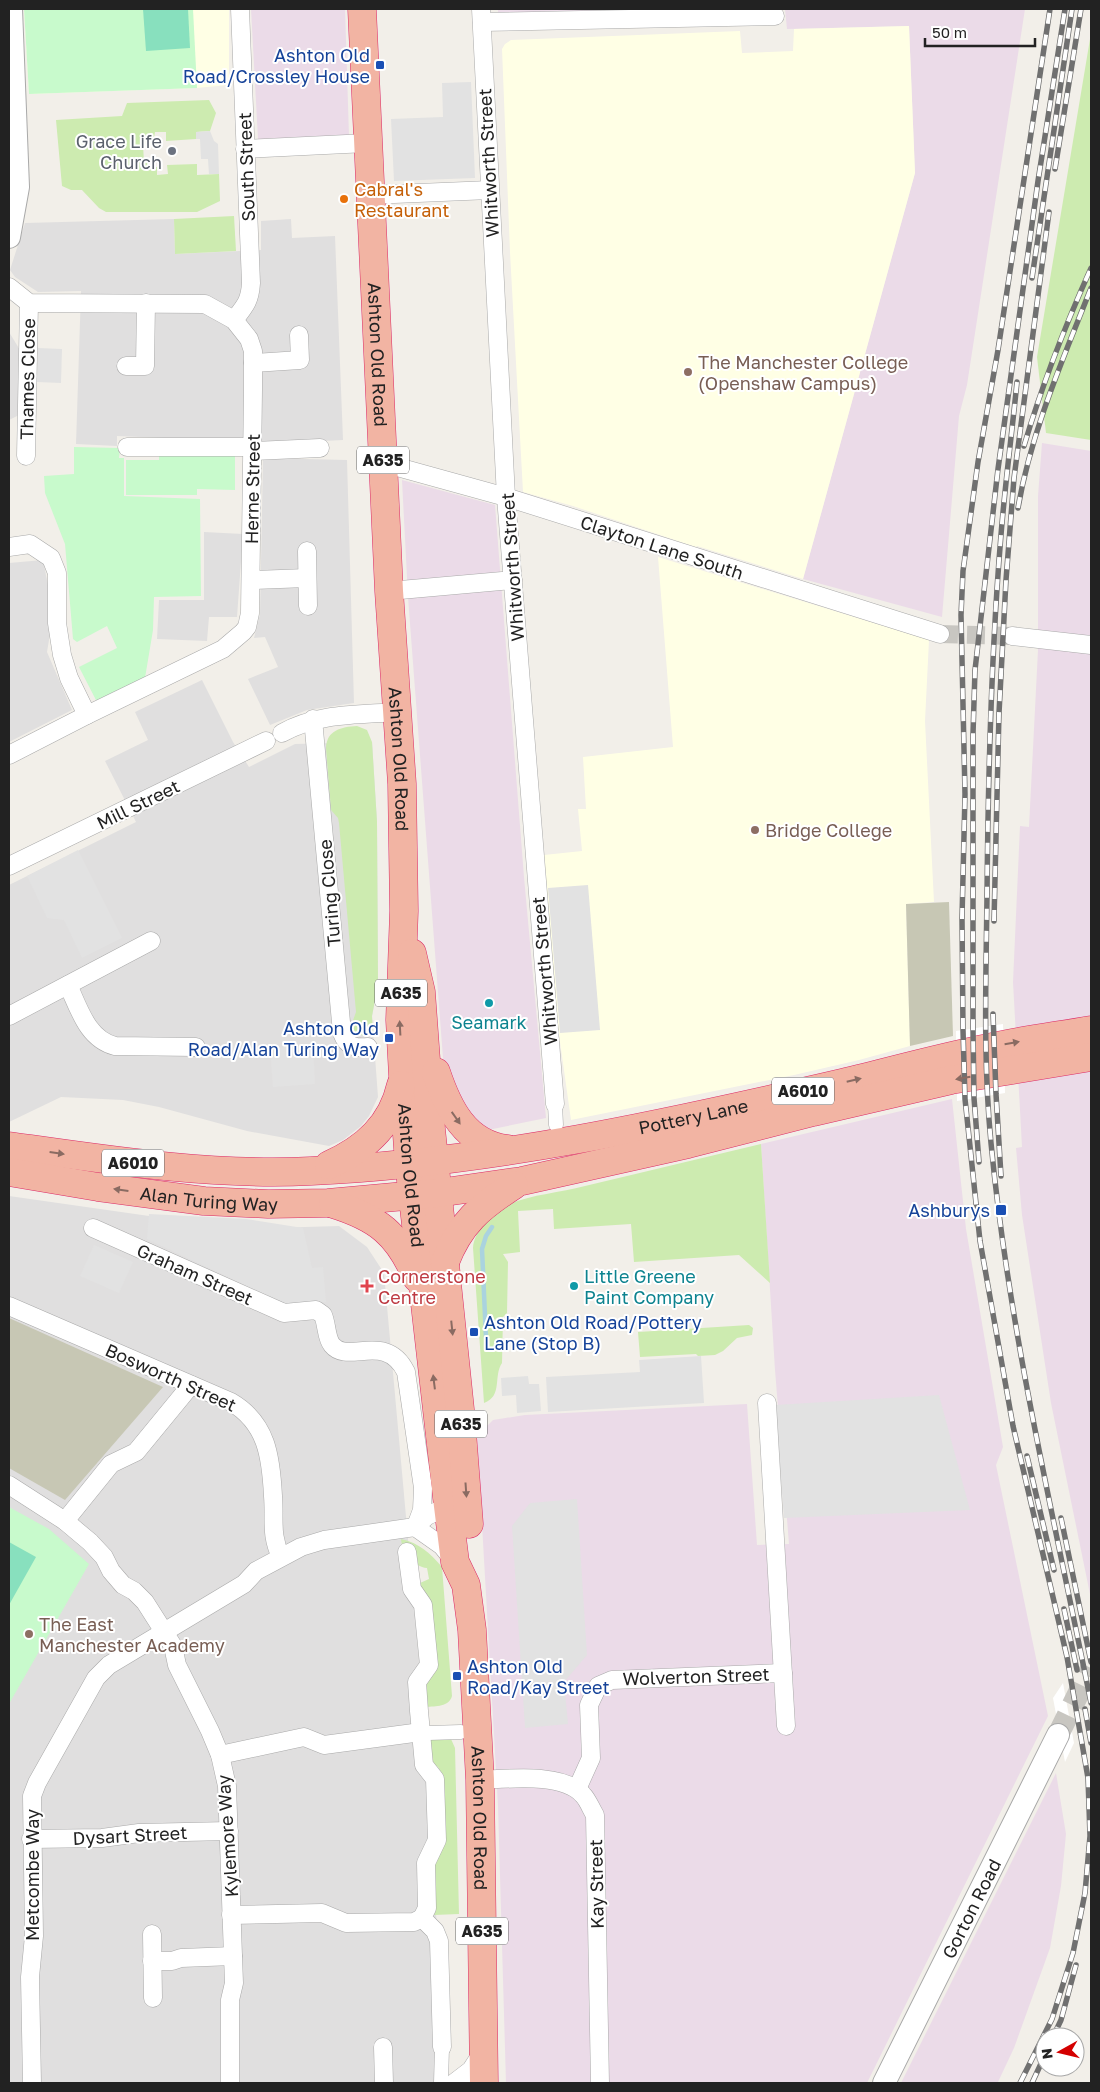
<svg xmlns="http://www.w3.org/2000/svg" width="1100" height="2092" viewBox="0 0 1100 2092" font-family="'Golos Text',sans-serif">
<rect width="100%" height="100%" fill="#f2efe9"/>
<!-- residential -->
<g fill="#e0dfdf">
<path d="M 174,219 L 175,254 L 261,250 L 261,221 L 291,219 L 292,238 L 335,236 L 343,440 L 262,444 L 234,441 L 117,436 L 117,446 L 76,444 L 81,291 L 38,292 L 15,277 L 10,270 L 25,223 Z"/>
<path d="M 9,332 L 23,355 L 21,414 L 9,420 Z"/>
<path d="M 263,458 L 347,460 L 354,703 L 307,710 L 270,725 L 248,679 L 278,667 L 265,637 L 254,638 L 260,614 Z"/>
<path d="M 204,532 L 243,534 L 237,617 L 209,617 L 207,641 L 157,639 L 159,600 L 204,600 Z"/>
<path d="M 43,560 L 48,585 L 50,634 L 47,652 L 72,710 L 9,742 L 9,563 Z"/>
<path d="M 202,680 L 233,742 L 249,767 L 295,744 L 372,742 L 377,822 L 378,984 L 372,1016 L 378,1097 L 369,1116 L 361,1126 L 343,1140 L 329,1146 L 247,1131 L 159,1107 L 123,1100 L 61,1097 L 9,1122 L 9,885 L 136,822 L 105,761 L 148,740 L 135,712 Z"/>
<path d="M 9,1196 L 240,1229 L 339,1226 L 367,1247 L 384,1273 L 428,1760 L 445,2083 L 9,2083 Z"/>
</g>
<!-- industrial -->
<g fill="#ebdbe8">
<path d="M 251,9 L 345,9 L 349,137 L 258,139 Z"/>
<path d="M 498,9 L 645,9 L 498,15 Z"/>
<path d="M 785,9 L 1025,9 L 967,385 L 959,416 L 942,617 L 803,579 L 915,173 L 909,26 L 787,29 Z"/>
<path d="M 1042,443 L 1091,451 L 1091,1599 L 1051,1403 L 1022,1215 L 1016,1148 L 1022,1147 L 1013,982 L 1020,826 L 1029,827 L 1038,650 L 1038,496 Z"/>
<path d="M 402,480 L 495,505 L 524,877 L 546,1118 L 488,1130 L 464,1118 L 443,1058 L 408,597 Z"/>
<path d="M 952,1099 L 966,1229 L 1003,1447 L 996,1465 L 1048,1716 L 867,2083 L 506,2083 L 498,1806 L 477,1436 L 493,1420 L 525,1415 L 747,1404 L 757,1545 L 789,1544 L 775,1370 L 761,1144 Z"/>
<path d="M 1056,1773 L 1066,1834 L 1061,1886 L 1050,1948 L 1014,2048 L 998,2082 L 997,2083 L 901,2083 Z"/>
</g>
<!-- education -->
<g fill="#ffffe5">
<path d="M 24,9 L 229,9 L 229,85 L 196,88 L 29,94 Z"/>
<path d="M 909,26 L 915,173 L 803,579 L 697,546 L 696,547 L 573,506 L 523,492 L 510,252 L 502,49 L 505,44 L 511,40 L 740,31 L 742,53 L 793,51 L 794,29 Z"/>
<path d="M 658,557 L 929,640 L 925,721 L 934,902 L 906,904 L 910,1046 L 859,1060 L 794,1075 L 571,1120 L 559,1035 L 544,855 L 582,851 L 578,809 L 586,809 L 583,757 L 673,747 Z"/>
</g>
<!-- construction -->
<g fill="#c7c7b4">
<path d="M 949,902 L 953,1036 L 910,1046 L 906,904 Z"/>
<path d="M 9,1318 L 163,1387 L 65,1500 L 9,1468 Z"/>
</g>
<!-- grass -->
<g fill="#cdebb0">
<path d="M 1091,33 L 1091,440 L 1046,433 L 1037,357 Z"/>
<path d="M 209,100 L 216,113 L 210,131 L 196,132 L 196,139 L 166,141 L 166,132 L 155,132 L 154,138 L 150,137 L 150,143 L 143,144 L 144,163 L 152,163 L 152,167 L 157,167 L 157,175 L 168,174 L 167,165 L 197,164 L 197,175 L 219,174 L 220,201 L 197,212 L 106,212 L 99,208 L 82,190 L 71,190 L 62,186 L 56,120 L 122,116 L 127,103 Z"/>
<path d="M 234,216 L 236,251 L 175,254 L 174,219 Z"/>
<path d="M 357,726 L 367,730 L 372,742 L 377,822 L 378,984 L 372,1016 L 373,1035 L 365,1036 L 354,1033 L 351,1026 L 356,1012 L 339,823 L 338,818 L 331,810 L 326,748 C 327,730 341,727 357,726 Z"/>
<path d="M 761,1144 L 770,1283 L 739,1255 L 634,1262 L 631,1224 L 554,1229 L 553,1209 L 518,1211 L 520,1252 L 503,1254 L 508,1262 L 507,1313 L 503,1317 L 502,1363 C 493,1376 503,1396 484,1403 L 473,1248 C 474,1231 492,1212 507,1205 C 532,1194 560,1193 585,1186 C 644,1172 702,1158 761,1144 Z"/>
<path d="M 749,1325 L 753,1328 L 752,1335 L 737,1338 L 723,1351 L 715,1355 L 698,1356 L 696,1354 L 640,1357 L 638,1332 Z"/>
<path d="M 401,1539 C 419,1543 430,1553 442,1567 L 452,1696 C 449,1707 436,1706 426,1707 L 425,1684 L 434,1664 L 429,1598 L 420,1586 L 420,1583 L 429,1579 L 427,1568 C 414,1567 402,1552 401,1539 Z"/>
<path d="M 428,1737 L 451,1739 L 455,1748 L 459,1914 L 434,1915 L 432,1864 L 441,1773 L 438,1767 L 430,1762 Z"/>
</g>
<!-- park -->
<g fill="#c8facc">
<path d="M 24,9 L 193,9 L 197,88 L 29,94 Z"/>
<path d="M 74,447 L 120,448 L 119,458 L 124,458 L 124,496 L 200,499 L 201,596 L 154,597 L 153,630 L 145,678 L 97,702 L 79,667 L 117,648 L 107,626 L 77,642 L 73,639 L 65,544 L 45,493 L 44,476 L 74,474 Z"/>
<path d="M 159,456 L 235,456 L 235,490 L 197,489 L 197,495 L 126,495 L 126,460 L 159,460 Z"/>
<path d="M 9,1507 L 49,1529 L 89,1564 L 9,1704 Z"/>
</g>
<!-- pitch -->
<g fill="#88e0be">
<path d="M 143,9 L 188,9 L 190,48 L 146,51 Z"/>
<path d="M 9,1542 L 36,1557 L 9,1605 Z"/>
</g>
<!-- parking -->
<g fill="#e2e2e2">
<path d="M 471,82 L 475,178 L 394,181 L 391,119 L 443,117 L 442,83 Z"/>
<path d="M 210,131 L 214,141 L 218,144 L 219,174 L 209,174 L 208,159 L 201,159 L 200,139 L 196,139 L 196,132 Z"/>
<path d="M 38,348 L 62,349 L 61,383 L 37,382 Z"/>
<path d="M 78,850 L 122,938 L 82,958 L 64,920 L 47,918 L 27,876 Z"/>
<path d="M 588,885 L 600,1030 L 560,1033 L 548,888 Z"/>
<path d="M 313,1045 L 315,1084 L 273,1087 L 270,1048 Z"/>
<path d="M 149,1214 L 246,1219 L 303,1228 L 312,1268 L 323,1267 L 326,1302 L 285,1304 L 147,1239 Z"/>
<path d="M 94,1245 L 133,1262 L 119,1293 L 80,1276 Z"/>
<path d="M 701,1356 L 704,1403 L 548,1412 L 546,1377 L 640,1372 L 639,1360 Z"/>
<path d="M 528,1376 L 529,1384 L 539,1384 L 541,1411 L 517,1413 L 516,1395 L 502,1396 L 501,1378 Z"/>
<path d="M 939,1395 L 970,1510 L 784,1518 L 775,1405 Z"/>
<path d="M 577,1499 L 587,1655 L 564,1682 L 568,1724 L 525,1728 L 512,1526 L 530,1503 Z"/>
</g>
<!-- pier -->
<g fill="#fff">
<path d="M 1003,1024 L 1005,1093 L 957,1101 L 956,1031 Z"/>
<path d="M 1063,1683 L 1074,1743 L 1065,1762 L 1053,1698 Z"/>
</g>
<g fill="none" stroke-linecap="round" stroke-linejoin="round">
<!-- stream -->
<path stroke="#aad3df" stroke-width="4.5" d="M 486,1338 L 482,1249 L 486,1236 L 492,1227"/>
<!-- minor-tunnel -->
<path stroke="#c8c6c1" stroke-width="18" stroke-dasharray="18 9" stroke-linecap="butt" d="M 940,634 L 1012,636"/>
<!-- tertiary-tunnel -->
<path stroke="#c8c6c1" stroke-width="22" stroke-dasharray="22 11" stroke-linecap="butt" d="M 1058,1735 L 1091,1668"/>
<defs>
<g id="pedestrian">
<path d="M 555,1104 L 556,1125"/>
<path d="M 421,1732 L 428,1733 L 461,1732"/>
<path d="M 441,2083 L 442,2047"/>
</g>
<g id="minor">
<path d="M 481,9 L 506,497 L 555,1104"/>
<path d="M 482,22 L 775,16"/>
<path d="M 245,149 L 367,143"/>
<path d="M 370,195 L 490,190"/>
<path d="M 9,287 L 29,303 L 205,304 L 234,320 L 249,339 L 253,351 L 253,390 L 250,613 L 247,627 L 243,632 L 223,649 L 87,715 L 9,755"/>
<path d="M 234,320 C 245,306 250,301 251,283 L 240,9"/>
<path d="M 253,363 L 300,360 L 299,335"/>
<path d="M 126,366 L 145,366 L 146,303"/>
<path d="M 127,447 L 252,447"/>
<path d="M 252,451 L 320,448"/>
<path d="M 26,456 L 29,303"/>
<path d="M 383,463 L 506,497 L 940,634"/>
<path d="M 9,547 L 30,544 L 51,558 L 57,573 L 57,623 L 62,655 L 69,678 L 87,715"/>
<path d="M 307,551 L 308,606"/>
<path d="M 251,580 L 307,578"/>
<path d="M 389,591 L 513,580"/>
<path d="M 1012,636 L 1091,645"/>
<path d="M 313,719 L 342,1033 C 347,1047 355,1048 368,1047"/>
<path d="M 282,733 C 318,713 357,715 397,712"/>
<path d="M 9,866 L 266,741"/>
<path d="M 68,985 C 79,1008 87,1039 115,1046 L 196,1047"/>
<path d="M 9,1016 L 151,941"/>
<path d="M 93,1228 L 284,1313 L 316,1310 L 323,1315 C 327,1324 326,1338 332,1345 C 348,1365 386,1331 406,1372 L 423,1488 L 422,1510 L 416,1526"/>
<path d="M 9,1306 L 231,1402 C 267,1423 271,1457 273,1496 C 275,1520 270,1534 281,1557"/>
<path d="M 767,1403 L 786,1726"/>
<path d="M 9,1485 L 65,1521 L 90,1542 L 104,1557 L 111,1571 L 123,1585 L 134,1591 L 145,1602 L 173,1646 L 177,1665 L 210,1731 L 220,1755 L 227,1786 L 233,1956 L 234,1983 L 230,2000 L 230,2083"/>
<path d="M 65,1521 L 111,1464 L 136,1452 L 191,1385"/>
<path d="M 415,1527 L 442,1546 L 454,1561"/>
<path d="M 407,1552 L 412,1589 L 423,1605 L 429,1665 L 417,1682 L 419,1711 L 424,1765 L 435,1779 L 437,1840 L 426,1863 L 427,1908 L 422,1918 L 435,1931 L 439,1941 L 442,2047"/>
<path d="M 220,1755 L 304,1737 L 324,1745 L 421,1732"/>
<path d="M 480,1780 C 508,1779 563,1772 583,1795 C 588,1800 591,1809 595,1815 L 600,2083"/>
<path d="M 577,1789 L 591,1758 L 589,1705 L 598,1686 L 612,1680 L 783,1673"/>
<path d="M 31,1839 L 102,1838 L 139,1833 L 229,1831"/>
<path d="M 231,1915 L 322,1913 L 346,1923 L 414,1922 L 422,1918"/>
<path d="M 152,1934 L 153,1998"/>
<path d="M 152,1961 L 172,1961 L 181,1958 L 233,1956"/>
<path d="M 383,2047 L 384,2083"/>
<path d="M 32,2083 L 30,1977 L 34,1936 L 32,1796 L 37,1783 L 96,1678 L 109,1665 L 244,1584 L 256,1571 L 301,1547 L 324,1540 L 415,1527 L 427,1516 L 448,1506"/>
<path d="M 454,2083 L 471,2070 L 482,2053"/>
</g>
<g id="tertiary">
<path d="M 9,237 L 18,187 L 11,9"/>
<path id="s1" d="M 884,2083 L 1058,1735"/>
</g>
<g id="trunk">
<path id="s2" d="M 362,9 L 389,591 L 402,784 L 404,911 L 400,1020 L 403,1076 L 409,1163 L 448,1506 L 455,1562 L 466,1585 L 472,1630 L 480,1780 L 484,2083"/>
<path d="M 412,953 L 421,992 L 431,1129 L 461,1419 L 469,1524"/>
<path d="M 436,1072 C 448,1108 465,1144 507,1149"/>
<path id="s3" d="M 9,1146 C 108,1160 210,1176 311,1171 C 489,1163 665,1124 838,1084 C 888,1072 938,1058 988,1048 C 1022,1040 1057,1036 1091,1030"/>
<path d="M 329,1165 C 365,1149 392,1125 401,1085"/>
<path id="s4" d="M 9,1172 L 98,1187 L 204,1201 L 268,1204 L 328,1203 L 438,1193 L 522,1181 L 688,1144 L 813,1112 L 951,1080 L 1091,1057"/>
<path d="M 333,1204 C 378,1218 398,1234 417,1278"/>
<path d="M 445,1262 C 460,1223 480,1207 514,1185"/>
</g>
</defs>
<!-- pedestrian casing -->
<use href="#pedestrian" stroke="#a9a9a9" stroke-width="15"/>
<!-- minor casing -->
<use href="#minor" stroke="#a9a9a9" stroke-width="19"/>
<!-- tertiary casing -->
<use href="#tertiary" stroke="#a9a9a9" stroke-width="24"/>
<!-- trunk casing -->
<use href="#trunk" stroke="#dc2a67" stroke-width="29"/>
<!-- pedestrian -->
<use href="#pedestrian" stroke="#fff" stroke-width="14"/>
<!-- minor -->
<use href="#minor" stroke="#fff" stroke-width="18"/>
<!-- tertiary -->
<use href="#tertiary" stroke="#fff" stroke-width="22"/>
<!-- trunk -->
<use href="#trunk" stroke="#f2b4a3" stroke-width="28"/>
<defs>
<g id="rail">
<path d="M 1055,169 L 1081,9"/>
<path d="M 1032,278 L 1072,9"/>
<path d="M 1017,382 C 1012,433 1005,484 1001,535 C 991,655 988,776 987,896 C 986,979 983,1061 991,1143 C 1009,1332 1054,1517 1091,1703"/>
<path d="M 1024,446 C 1042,385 1065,326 1091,268"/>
<path d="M 1018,508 C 1031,432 1063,359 1091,288"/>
<path d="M 994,921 L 999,713 L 1006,580 L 1014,478 L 1049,212"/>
<path d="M 993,1014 L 996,1094 L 1001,1176"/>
<path d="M 979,1162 L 974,1098 L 973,1029 L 973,734 L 975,670 L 998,469 L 1038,181 L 1065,9"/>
<path d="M 1027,1456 L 1054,1570"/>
<path d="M 1061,1518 L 1091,1662"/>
<path d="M 1064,1609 L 1077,1670"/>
<path d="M 1085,1709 L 1091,1743"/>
<path d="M 1053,2037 L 1061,2020 L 1076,1965"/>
<path d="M 1020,2083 L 1052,2019 L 1073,1953 L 1085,1893 L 1090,1836 L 1088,1778 L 1067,1657 L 1013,1426 L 980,1241 L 965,1099 L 963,1030 L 962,918 L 965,794 L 961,615 L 963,571 L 978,462 L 998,350 L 1050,9"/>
<path d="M 1032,2083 L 1045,2055"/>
</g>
</defs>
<!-- rail casing -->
<use href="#rail" stroke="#707070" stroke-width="5.5"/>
<!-- rail -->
<use href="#rail" stroke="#fff" stroke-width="4" stroke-dasharray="11" stroke-linecap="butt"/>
</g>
<!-- one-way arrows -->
<defs><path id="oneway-solid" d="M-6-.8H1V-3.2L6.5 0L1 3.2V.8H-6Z" transform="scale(1.25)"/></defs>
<g fill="#8a6b62">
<use href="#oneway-solid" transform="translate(400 1028) rotate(-93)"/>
<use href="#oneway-solid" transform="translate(1012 1043) rotate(-10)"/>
<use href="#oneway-solid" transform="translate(963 1078) rotate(170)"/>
<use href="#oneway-solid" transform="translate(854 1080) rotate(-13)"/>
<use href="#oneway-solid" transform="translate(456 1118) rotate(55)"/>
<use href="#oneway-solid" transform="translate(57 1153) rotate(8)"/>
<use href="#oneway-solid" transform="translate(121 1190) rotate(-172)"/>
<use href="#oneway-solid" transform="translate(452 1328) rotate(84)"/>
<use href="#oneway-solid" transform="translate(434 1382) rotate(-97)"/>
<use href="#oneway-solid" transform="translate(466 1490) rotate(86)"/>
</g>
<!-- markers -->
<g fill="#1a4fb4" stroke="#fff" stroke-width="2">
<rect x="375" y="60" width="10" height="10" rx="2.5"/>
<rect x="384" y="1033" width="10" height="10" rx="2.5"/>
<rect x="995" y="1204" width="12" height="12" rx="2.5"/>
<rect x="469" y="1327" width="10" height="10" rx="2.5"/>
<rect x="452" y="1671" width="10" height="10" rx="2.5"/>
</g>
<circle fill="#6b7280" stroke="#fff" stroke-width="2" cx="172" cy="151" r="5"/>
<circle fill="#e8710a" stroke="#fff" stroke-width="2" cx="344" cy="199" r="5"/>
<g fill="#8d6e63" stroke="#fff" stroke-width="2">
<circle cx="688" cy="372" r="5"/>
<circle cx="755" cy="830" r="5"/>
<circle cx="29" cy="1634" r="5"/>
</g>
<g fill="#0f9aa8" stroke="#fff" stroke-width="2">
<circle cx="489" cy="1003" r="5"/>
<circle cx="574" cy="1286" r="5"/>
</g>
<path fill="#e0444e" stroke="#fff" stroke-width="2" d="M364.5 1278.5h5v5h5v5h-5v5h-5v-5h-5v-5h5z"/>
<g text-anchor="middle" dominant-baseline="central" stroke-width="4" stroke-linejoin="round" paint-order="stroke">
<!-- shield labels -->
<g fill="#fff" stroke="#646464" stroke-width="1">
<rect x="357" y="446.5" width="52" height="27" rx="4"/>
<rect x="375" y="979.5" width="52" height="27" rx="4"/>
<rect x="772" y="1077.5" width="62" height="27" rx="4"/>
<rect x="102" y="1149.5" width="62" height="27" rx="4"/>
<rect x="435" y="1410.5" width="52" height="27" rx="4"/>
<rect x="456" y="1917.5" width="52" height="27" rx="4"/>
</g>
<g font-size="16" font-weight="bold" fill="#222">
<text x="383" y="460">A635</text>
<text x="401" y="993">A635</text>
<text x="803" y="1091">A6010</text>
<text x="133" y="1163">A6010</text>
<text x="461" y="1424">A635</text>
<text x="482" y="1931">A635</text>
</g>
<!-- transit labels -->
<g font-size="18" fill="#164399" stroke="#fff" text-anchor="end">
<text x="370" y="55">Ashton Old<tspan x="370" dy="21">Road/Crossley House</tspan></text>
<text x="379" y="1028">Ashton Old<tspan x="379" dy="21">Road/Alan Turing Way</tspan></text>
<text x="990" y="1210">Ashburys</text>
<text x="484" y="1322" text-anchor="start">Ashton Old Road/Pottery<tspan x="484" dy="21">Lane (Stop B)</tspan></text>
<text x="467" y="1666" text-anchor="start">Ashton Old<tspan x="467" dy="21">Road/Kay Street</tspan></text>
</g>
<!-- worship labels -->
<g font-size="18" fill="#5b616d" stroke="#fff" text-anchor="end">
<text x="162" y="141">Grace Life<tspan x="162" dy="21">Church</tspan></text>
</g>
<!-- street labels -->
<g font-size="18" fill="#222" stroke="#fff">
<text transform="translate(488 163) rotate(-93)">Whitworth Street</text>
<text transform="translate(246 167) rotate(-92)">South Street</text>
<text stroke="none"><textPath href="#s2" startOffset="346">Ashton Old Road</textPath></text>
<text transform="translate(27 379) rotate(-89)">Thames Close</text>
<text transform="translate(252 489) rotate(-89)">Herne Street</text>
<text transform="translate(662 547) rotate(18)">Clayton Lane South</text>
<text transform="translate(512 567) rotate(-94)">Whitworth Street</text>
<text stroke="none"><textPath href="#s2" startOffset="751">Ashton Old Road</textPath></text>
<text transform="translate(138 804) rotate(-26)">Mill Street</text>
<text transform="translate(329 893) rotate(-95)">Turing Close</text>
<text transform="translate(544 971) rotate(-95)">Whitworth Street</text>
<text stroke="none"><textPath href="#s3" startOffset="690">Pottery Lane</textPath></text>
<text stroke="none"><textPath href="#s2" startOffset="1168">Ashton Old Road</textPath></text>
<text stroke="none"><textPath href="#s4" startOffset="202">Alan Turing Way</textPath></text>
<text transform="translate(195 1274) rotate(24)">Graham Street</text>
<text transform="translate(171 1377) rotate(24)">Bosworth Street</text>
<text transform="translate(696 1676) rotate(-2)">Wolverton Street</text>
<text stroke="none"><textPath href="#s2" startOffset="1816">Ashton Old Road</textPath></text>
<text transform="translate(130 1835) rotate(-3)">Dysart Street</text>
<text transform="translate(227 1836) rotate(-94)">Kylemore Way</text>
<text transform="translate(32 1875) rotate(-90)">Metcombe Way</text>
<text transform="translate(596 1884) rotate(-91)">Kay Street</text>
<text stroke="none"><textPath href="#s1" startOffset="195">Gorton Road</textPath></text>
</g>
<!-- food labels -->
<g font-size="18" fill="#c56008" stroke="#fff" text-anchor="start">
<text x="354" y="189">Cabral's<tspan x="354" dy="21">Restaurant</tspan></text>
</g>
<!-- education labels -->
<g font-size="18" fill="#785e54" stroke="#fff" text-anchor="start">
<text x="698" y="362">The Manchester College<tspan x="698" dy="21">(Openshaw Campus)</tspan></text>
<text x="765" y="830">Bridge College</text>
<text x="39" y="1624">The East<tspan x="39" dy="21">Manchester Academy</tspan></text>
</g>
<!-- culture labels -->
<g font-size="18" fill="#0d838f" stroke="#fff">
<text x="489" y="1022">Seamark</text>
<text x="584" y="1276" text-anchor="start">Little Greene<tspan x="584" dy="21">Paint Company</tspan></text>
</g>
<!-- health labels -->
<g font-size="18" fill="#be3a42" stroke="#fff" text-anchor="start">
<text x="378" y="1276">Cornerstone<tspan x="378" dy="21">Centre</tspan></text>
</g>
</g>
<!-- border -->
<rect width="1100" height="2092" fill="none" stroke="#222222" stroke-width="20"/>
<!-- north arrow -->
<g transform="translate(1060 2052) rotate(262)"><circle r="24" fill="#ffffff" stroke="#a7a7a7"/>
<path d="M0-4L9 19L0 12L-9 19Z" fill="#d40000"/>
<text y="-8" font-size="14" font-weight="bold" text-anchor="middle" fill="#222222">N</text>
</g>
<!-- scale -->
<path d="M925 38v8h110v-8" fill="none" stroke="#222222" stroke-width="2.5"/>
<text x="932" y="38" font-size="15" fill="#222222" stroke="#ffffff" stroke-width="4" paint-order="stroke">50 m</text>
</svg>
